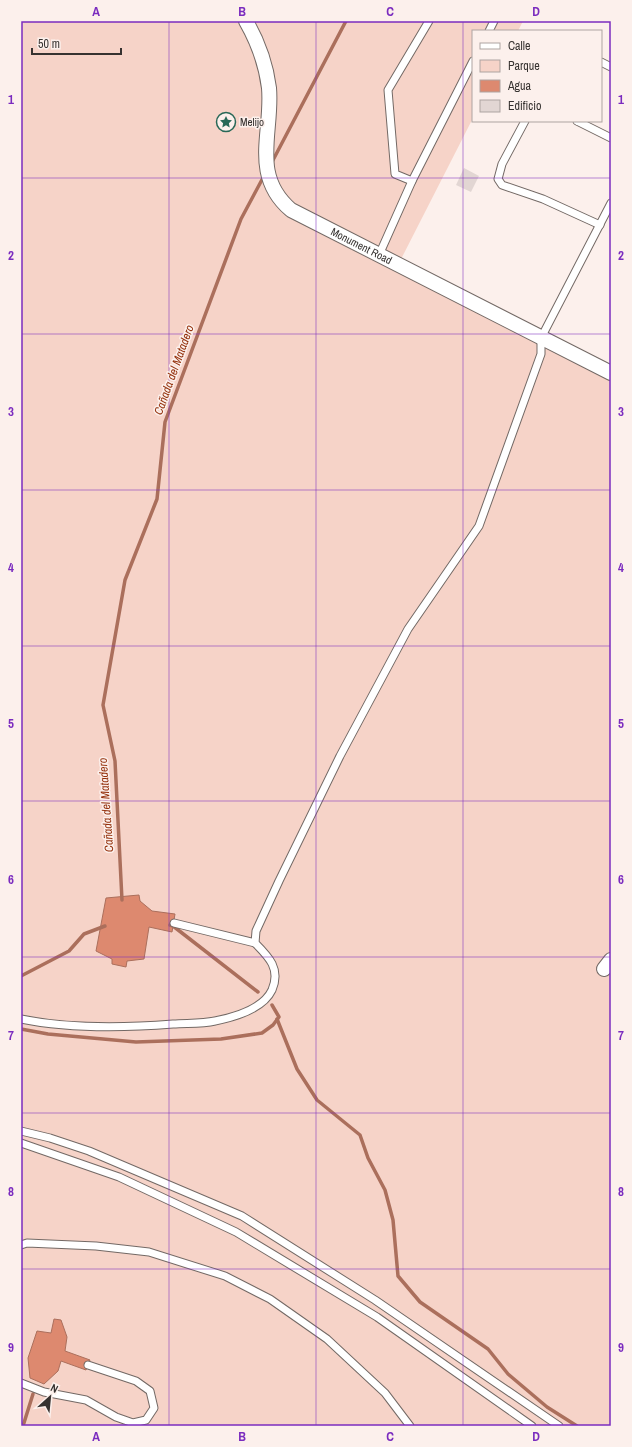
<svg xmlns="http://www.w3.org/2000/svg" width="632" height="1447" viewBox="0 0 632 1447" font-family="'Archivo Narrow',sans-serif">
<rect width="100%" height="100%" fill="#fcf0ec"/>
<!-- green -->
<path fill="#f6d3c8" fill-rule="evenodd" d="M 21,21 L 523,21 L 518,31 L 473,31 L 473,118 L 396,269 L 611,380 L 611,1426 L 21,1426 ZM 37,1331 L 67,1337 L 65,1351 L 89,1360 L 86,1370 L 61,1361 Z"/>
<!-- water -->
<g fill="#dd896f" stroke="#ab6f5c">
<path d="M 139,895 L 140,901 L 152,911 L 175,914 L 172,932 L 149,927 L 144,959 L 127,961 L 126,967 L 112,964 L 112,959 L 96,951 L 106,898 Z"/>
<path d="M 54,1319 L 61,1320 L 67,1337 L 65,1351 L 90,1360 L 86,1370 L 61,1361 L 58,1371 L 44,1384 L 30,1378 L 28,1358 L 37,1331 L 51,1333 Z"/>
</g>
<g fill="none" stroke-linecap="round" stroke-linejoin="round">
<!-- stream -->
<g stroke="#ab6f5c" stroke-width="3.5">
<path d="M 272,162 L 346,21"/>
<path d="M 122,900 L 115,761 L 103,705 L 125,580 L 157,499 L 165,422 L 241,219 L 265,174"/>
<path d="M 170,925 L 173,926 L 258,992"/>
<path d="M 21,976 L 69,951 L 84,934 L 105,926"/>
<path d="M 277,1019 L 297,1069 L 317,1100 L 360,1135 L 368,1158 L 385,1190 L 393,1220 L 398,1276 L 420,1302 L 488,1349 L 508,1374 L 547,1407 L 577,1426"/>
<path d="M 21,1029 L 48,1034 L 136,1042 L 221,1039 L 262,1033 L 273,1025 L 279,1017 L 272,1005"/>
<path d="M 23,1426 L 33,1394"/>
</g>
</g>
<!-- building -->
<path fill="#e2d6d3" d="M 464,168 L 479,176 L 471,192 L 456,185 Z"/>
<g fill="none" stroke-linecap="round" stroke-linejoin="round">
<defs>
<g id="service">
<path d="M 489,31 L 494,21"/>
<path d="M 601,62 L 611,67"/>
<path d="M 525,121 L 502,164 L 498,179 L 502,185 L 543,199 L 600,225"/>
<path d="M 577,121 L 611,138"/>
<path d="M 412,181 L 395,174 L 388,90 L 429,21"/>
<path d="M 379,255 L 412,181 L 473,61"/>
<path d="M 174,923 L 255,943"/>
<path d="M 21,1019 C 70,1029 123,1028 173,1024 C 187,1023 202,1024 215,1021 C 235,1017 263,1009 272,990 C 281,969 269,957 255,943 L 256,931 L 279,881 L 340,756 L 408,629 L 479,526 L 541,354 L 541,338 L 611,203"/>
<path d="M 21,1131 L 50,1138 L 89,1151 L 242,1216 L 375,1300 L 559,1426"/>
<path d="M 21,1143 L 119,1177 L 236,1232 L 377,1317 L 532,1426"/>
<path d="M 21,1245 L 27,1243 L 96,1246 L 149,1252 L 225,1276 L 270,1299 L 327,1339 L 385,1393 L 410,1426"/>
<path d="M 21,1383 L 44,1392 L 86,1400 L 116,1417 L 133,1423 L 146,1420 L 154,1408 L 150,1391 L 136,1381 L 88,1365"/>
</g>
<g id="minor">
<path id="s1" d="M 246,21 C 258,42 266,64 269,88 C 273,132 250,175 291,210 L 611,373"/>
<path d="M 604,969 L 611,960"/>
</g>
</defs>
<!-- service casing -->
<use href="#service" stroke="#736965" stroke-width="9"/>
<!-- minor casing -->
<use href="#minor" stroke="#736965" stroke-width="16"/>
<!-- service -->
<use href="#service" stroke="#fff" stroke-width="7"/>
<!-- minor -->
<use href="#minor" stroke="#fff" stroke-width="14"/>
</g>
<!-- grid -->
<path fill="none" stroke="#7b2cbf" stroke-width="1" stroke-opacity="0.55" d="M 169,21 L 169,1426M 316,21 L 316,1426M 463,21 L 463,1426M 21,178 L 611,178M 21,334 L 611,334M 21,490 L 611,490M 21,646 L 611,646M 21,801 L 611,801M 21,957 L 611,957M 21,1113 L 611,1113M 21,1269 L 611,1269"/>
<!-- icons -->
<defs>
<symbol id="sight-ring" viewBox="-11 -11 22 22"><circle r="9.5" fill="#fcf0ec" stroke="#286857" stroke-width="1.5"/><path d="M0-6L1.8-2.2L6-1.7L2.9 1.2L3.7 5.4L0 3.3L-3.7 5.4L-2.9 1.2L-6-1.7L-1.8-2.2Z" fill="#286857"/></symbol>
</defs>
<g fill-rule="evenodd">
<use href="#sight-ring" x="215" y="111" width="22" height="22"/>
</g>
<g text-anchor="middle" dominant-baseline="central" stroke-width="3" stroke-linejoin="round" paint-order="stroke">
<!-- poi labels -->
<g font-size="11" fill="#363230" stroke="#fcf0ec" text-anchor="start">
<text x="240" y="122">Melijo</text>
</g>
<!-- street labels -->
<g font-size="11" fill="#363230" stroke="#fcf0ec">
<text stroke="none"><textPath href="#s1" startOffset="280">Monument Road</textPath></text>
</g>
<!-- water labels -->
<g font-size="12" font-style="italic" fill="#94310c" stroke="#fcf0ec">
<text transform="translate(174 370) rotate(-70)">Cañada del Matadero</text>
<text transform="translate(106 805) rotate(-94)">Cañada del Matadero</text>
</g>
</g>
<!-- border -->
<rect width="632" height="1447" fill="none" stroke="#fcf0ec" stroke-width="44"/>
<!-- legend -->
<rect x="472" y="30" width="130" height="92" fill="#fcf0ec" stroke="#ada4a1"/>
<rect x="480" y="43" width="20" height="6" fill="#ffffff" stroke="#ada4a1"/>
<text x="508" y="50" font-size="12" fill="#363230">Calle</text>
<rect x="480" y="60" width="20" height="12" fill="#f6d3c8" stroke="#ada4a1"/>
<text x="508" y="70" font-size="12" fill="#363230">Parque</text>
<rect x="480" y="80" width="20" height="12" fill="#dd896f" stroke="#ada4a1"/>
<text x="508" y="90" font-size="12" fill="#363230">Agua</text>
<rect x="480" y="100" width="20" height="12" fill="#e2d6d3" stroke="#ada4a1"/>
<text x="508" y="110" font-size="12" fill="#363230">Edificio</text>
<!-- north arrow -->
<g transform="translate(50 1397) rotate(27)" stroke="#fcf0ec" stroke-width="3" paint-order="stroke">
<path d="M0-3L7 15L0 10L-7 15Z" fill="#363230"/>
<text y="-6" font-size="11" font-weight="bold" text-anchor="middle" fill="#363230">N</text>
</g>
<!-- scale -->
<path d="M32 48v6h89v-6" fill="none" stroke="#363230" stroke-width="2"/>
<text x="38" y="48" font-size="12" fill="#363230" stroke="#fcf0ec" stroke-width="3" paint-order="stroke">50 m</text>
<rect x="22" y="22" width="588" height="1403" fill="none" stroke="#7b2cbf" stroke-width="1.5"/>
<g font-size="13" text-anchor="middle" font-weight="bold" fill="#7b2cbf">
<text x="96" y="16">A</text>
<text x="242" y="16">B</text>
<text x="390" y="16">C</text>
<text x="536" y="16">D</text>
<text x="11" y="104">1</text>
<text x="621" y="104">1</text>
<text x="11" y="260">2</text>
<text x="621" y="260">2</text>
<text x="11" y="416">3</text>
<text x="621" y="416">3</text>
<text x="11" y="572">4</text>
<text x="621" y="572">4</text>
<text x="11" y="728">5</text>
<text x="621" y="728">5</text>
<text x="11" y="884">6</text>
<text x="621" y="884">6</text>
<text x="11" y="1040">7</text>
<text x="621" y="1040">7</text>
<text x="11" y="1196">8</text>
<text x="621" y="1196">8</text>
<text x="11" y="1352">9</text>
<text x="621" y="1352">9</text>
<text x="96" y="1441">A</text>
<text x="242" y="1441">B</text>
<text x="390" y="1441">C</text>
<text x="536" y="1441">D</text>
</g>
</svg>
